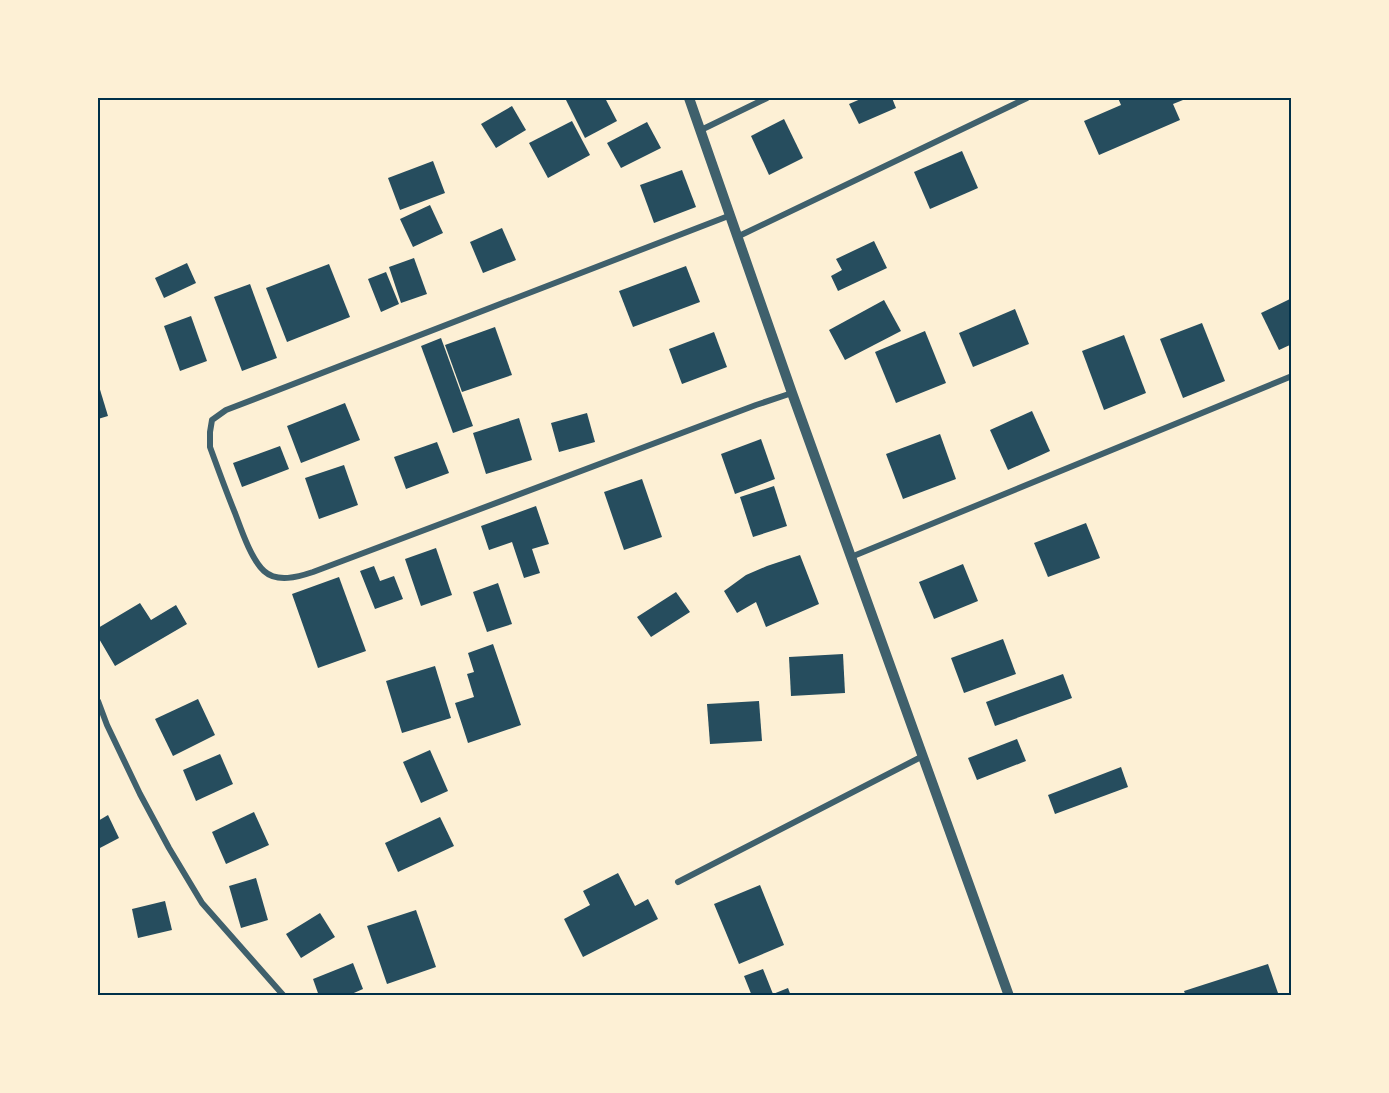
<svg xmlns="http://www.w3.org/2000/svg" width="1389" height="1093" viewBox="0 0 1389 1093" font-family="Inter,sans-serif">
<rect width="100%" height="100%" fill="#fdf0d5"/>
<!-- building -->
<g fill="#264d5e">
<path d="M 565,98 L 605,98 L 617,121 L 585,138 Z"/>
<path d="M 863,98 L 892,98 L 896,108 L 859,124 L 849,104 Z"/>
<path d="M 1118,98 L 1188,98 L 1173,104 L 1180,120 L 1099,155 L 1084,121 L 1121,105 Z"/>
<path d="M 512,106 L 526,130 L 496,148 L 481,124 Z"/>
<path d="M 784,119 L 803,158 L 769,175 L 751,136 Z"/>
<path d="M 572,121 L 590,155 L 548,178 L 529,143 Z"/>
<path d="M 647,122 L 661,148 L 621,168 L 607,143 Z"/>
<path d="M 962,151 L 978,188 L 930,209 L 914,172 Z"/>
<path d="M 433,161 L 445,193 L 400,210 L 388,178 Z"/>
<path d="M 682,170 L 696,207 L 654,223 L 640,185 Z"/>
<path d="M 430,205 L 443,233 L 413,247 L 400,219 Z"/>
<path d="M 502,228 L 516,260 L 483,273 L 470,242 Z"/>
<path d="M 874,241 L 887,268 L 838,291 L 831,276 L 842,270 L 836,259 Z"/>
<path d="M 414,258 L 427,294 L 401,303 L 389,267 Z"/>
<path d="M 187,263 L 196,283 L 164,298 L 155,278 Z"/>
<path d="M 329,264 L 350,317 L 287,342 L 266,288 Z"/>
<path d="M 686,266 L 700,302 L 633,327 L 619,291 Z"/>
<path d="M 386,272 L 399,304 L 381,312 L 368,279 Z"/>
<path d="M 250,284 L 277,358 L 242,371 L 214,297 Z"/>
<path d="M 1292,298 L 1292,344 L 1279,350 L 1261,313 Z"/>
<path d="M 884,300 L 901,331 L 845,360 L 829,330 Z"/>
<path d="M 1015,309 L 1029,344 L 973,367 L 959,333 Z"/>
<path d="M 191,316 L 207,361 L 180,371 L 164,326 Z"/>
<path d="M 1202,323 L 1225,381 L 1183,398 L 1160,339 Z"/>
<path d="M 495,327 L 512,375 L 462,392 L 445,345 Z"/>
<path d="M 925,331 L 946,383 L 896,403 L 875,352 Z"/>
<path d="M 714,332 L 727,367 L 682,384 L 669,349 Z"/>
<path d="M 1124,335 L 1146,393 L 1104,410 L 1082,351 Z"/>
<path d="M 441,338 L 473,426 L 453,433 L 421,346 Z"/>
<path d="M 98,383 L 108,416 L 98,419 Z"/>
<path d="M 345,403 L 360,440 L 301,463 L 287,426 Z"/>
<path d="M 1032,411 L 1050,451 L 1008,470 L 990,430 Z"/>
<path d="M 587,413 L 595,442 L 559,452 L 551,423 Z"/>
<path d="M 519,418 L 532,460 L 486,474 L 473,433 Z"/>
<path d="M 940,434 L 956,479 L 903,499 L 886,454 Z"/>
<path d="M 761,439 L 775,479 L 735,494 L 721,454 Z"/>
<path d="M 437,442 L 449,473 L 406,489 L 394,457 Z"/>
<path d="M 280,446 L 289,469 L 242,487 L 233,463 Z"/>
<path d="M 344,465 L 358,505 L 319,519 L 305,478 Z"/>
<path d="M 642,479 L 662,537 L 624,550 L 604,492 Z"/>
<path d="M 774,486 L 787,526 L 753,537 L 740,497 Z"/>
<path d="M 536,506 L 549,544 L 532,549 L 540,573 L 524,578 L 512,542 L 489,550 L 481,526 Z"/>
<path d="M 1086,523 L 1100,558 L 1048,577 L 1034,543 Z"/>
<path d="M 436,548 L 452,595 L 421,606 L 405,559 Z"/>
<path d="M 800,555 L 819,604 L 766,627 L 756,602 L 737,613 L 724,591 L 746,575 L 767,566 Z"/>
<path d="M 963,564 L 978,601 L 934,619 L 919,582 Z"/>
<path d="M 374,566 L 380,581 L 394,576 L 403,599 L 375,609 L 360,571 Z"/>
<path d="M 339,577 L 366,651 L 318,668 L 292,594 Z"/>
<path d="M 498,583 L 512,624 L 487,632 L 473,592 Z"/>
<path d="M 676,592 L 690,612 L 651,637 L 637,617 Z"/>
<path d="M 140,603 L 151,620 L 176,605 L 187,624 L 115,666 L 98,637 L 98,628 Z"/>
<path d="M 1003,639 L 1016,674 L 964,693 L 951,658 Z"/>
<path d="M 493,644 L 521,725 L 468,743 L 455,703 L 474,697 L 467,674 L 474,672 L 468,653 Z"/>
<path d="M 843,654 L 845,693 L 791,696 L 789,657 Z"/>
<path d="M 435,666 L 451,718 L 402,733 L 386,681 Z"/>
<path d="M 1063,674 L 1072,698 L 995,726 L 986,702 Z"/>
<path d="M 198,699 L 215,735 L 173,756 L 155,719 Z"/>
<path d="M 759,701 L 762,741 L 710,744 L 707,704 Z"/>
<path d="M 1017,739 L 1026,761 L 977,780 L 968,758 Z"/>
<path d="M 430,750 L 448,791 L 421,803 L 403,762 Z"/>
<path d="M 220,754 L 233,784 L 196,801 L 183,770 Z"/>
<path d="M 1121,767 L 1128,787 L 1055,814 L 1048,795 Z"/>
<path d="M 254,812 L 269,845 L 226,864 L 212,832 Z"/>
<path d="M 108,815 L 119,838 L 98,849 L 98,821 Z"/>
<path d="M 440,817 L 454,846 L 398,872 L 385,843 Z"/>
<path d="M 618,873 L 635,906 L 648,899 L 658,919 L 583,957 L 564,919 L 590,905 L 583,891 Z"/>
<path d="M 256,878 L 268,920 L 241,928 L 229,886 Z"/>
<path d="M 760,885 L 784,945 L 739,964 L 714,904 Z"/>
<path d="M 165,901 L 172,930 L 138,938 L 132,909 Z"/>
<path d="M 416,910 L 436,967 L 387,984 L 367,926 Z"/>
<path d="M 320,913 L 335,937 L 301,958 L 286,934 Z"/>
<path d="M 353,963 L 363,989 L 347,996 L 319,996 L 313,979 Z"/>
<path d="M 1268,964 L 1279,996 L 1186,996 L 1184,991 Z"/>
<path d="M 763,969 L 773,994 L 788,988 L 791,996 L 752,996 L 744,976 Z"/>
</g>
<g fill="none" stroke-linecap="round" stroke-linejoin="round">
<!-- minor -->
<g stroke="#3f606c" stroke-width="6">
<path d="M 701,130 L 767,98"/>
<path d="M 731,215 L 226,410 L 212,420 L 210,432 L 210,447 C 218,469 226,491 235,513 C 241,529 251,559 264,571 C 277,583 298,577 313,572 L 756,405 L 792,393"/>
<path d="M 739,236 L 1027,98"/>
<path d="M 851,557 L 1292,376"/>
<path d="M 98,701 L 107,725 L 140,794 L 169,848 L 202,903 L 284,996"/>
<path d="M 678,882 L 923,756"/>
</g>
<!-- tertiary -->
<path stroke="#3f606c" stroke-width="10" d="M 689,98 L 792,393 L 1009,996"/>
</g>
<!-- border -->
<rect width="1389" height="1093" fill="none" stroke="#fdf0d5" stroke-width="198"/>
<rect x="99" y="99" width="1191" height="895" fill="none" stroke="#003049" stroke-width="2"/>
</svg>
